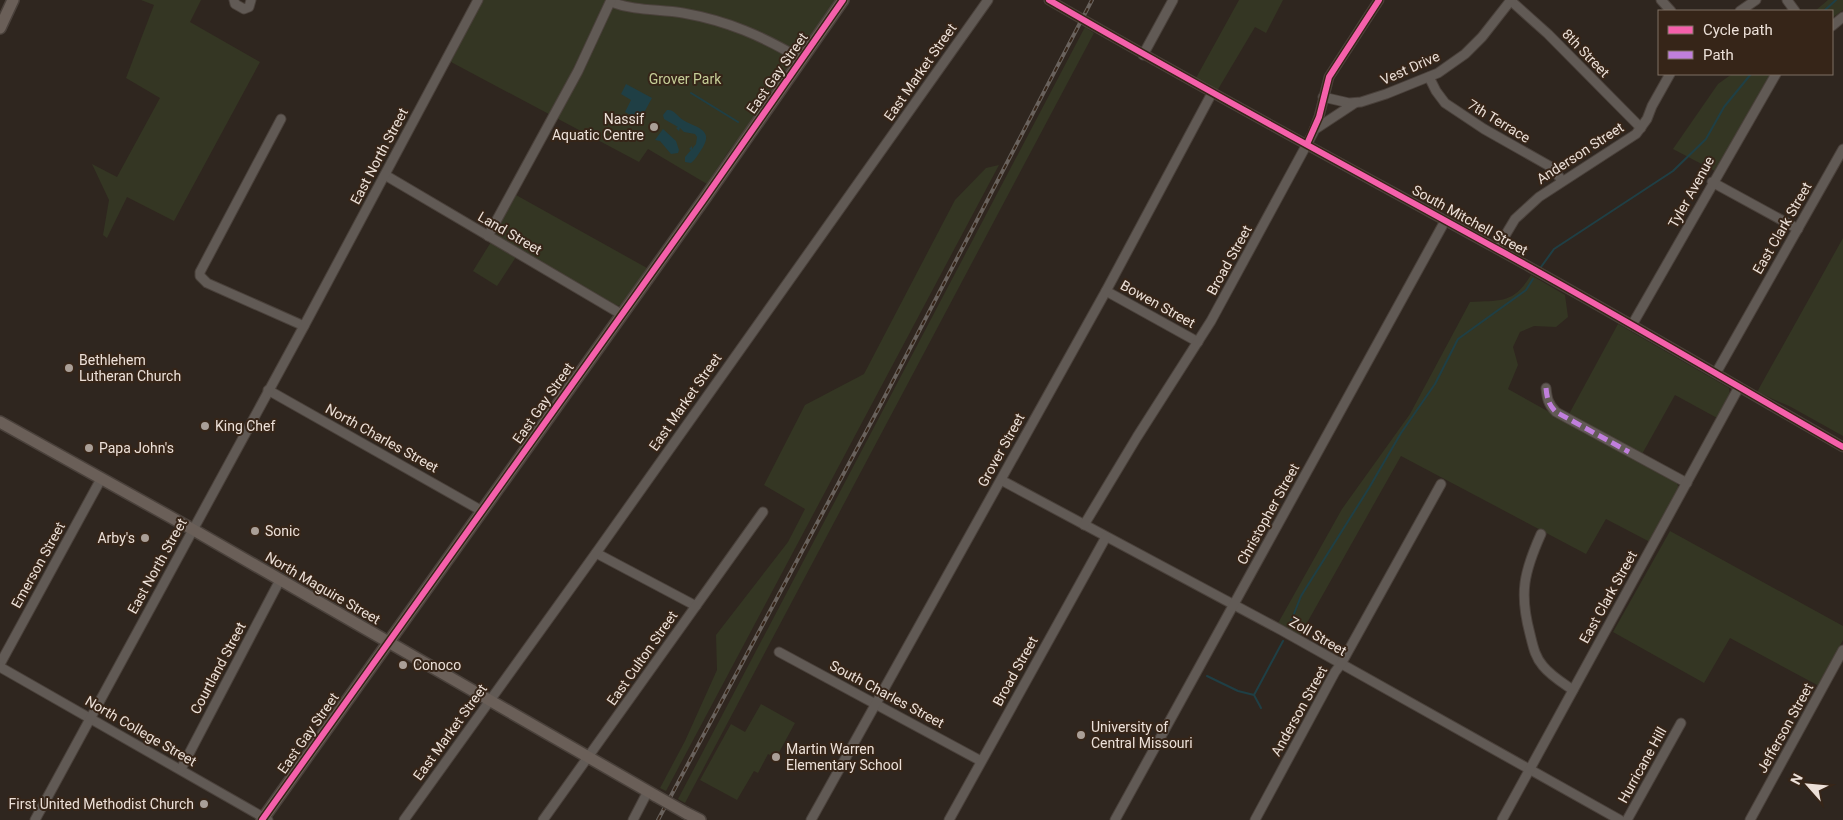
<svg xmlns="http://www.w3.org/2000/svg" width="1843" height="820" viewBox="0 0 1843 820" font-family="Roboto,sans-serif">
<rect width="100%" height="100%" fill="#2f261f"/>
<!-- green -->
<g fill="#343623">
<path d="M 141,0 L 201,0 L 190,22 L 260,62 L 174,221 L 127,197 L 107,238 L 103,235 L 109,200 L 92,164 L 117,177 L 160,98 L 126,78 L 154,5 Z"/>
<path d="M 482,0 L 843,0 L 801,59 L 728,152 L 707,184 L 648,149 L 639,162 L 451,62 Z"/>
<path d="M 1239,0 L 1283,0 L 1266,33 L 1255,27 L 1217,91 L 1196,78 Z"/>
<path d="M 1828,0 L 1843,0 L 1843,10 L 1832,18 L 1832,11 L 1815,11 Z"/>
<path d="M 1085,27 L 1094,33 L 685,803 L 678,799 Z"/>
<path d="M 1732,74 L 1770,74 L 1715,171 L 1673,149 L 1718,84 Z"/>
<path d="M 999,165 L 666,791 L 660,788 L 685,741 L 717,670 L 716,635 L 788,542 L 805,509 L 764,485 L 805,405 L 864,374 L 955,200 L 986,168 Z"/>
<path d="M 516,195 L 647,268 L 622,304 L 619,306 L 614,304 L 497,237 L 496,229 Z"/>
<path d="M 1843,238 L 1843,436 L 1791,407 L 1757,392 Z"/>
<path d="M 491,242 L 516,257 L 497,286 L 473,271 Z"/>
<path d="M 1531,275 L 1565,295 L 1568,317 L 1556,327 L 1534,326 L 1520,332 L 1513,347 L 1518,365 L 1508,389 L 1677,483 L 1679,489 L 1650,542 L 1606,519 L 1586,554 L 1401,456 L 1299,637 L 1277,625 L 1342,509 L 1410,414 L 1470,302 C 1502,300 1513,304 1531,275 Z"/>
<path d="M 1618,324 L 1729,388 L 1730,396 L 1719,419 L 1675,395 L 1642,454 L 1568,416 Z"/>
<path d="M 1670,531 L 1843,626 L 1843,640 L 1819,686 L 1730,638 L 1704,683 L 1613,632 Z"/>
<path d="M 761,704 L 795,723 L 776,758 L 768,754 L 758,773 L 754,771 L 737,800 L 700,780 L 731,724 L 745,732 Z"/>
</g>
<!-- water -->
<g fill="#1f3f45">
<path d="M 626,84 L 652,98 L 640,120 L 625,112 L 631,100 L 621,94 Z"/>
<path d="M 667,110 C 674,109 677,116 683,120 C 694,127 714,129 703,147 C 699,153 696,159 691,163 L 685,162 L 685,157 L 691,150 L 689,149 L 692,146 L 692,149 L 696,144 L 697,137 L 695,134 L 684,132 L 680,128 L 679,131 L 676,128 L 678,127 L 664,119 L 663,115 Z"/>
<path d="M 663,129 L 676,141 L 679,150 L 678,153 L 671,154 L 660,141 L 655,140 Z"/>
</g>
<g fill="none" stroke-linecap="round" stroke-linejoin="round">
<!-- stream -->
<g stroke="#1f3f45" stroke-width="2">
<path d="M 1824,11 L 1836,0"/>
<path d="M 691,93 L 738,122"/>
<path d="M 1541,267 L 1554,249 L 1673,171 L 1706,139 L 1724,107 L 1751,74"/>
<path d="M 1290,624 L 1301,596 L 1369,488 L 1401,433 L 1435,384 L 1458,339 L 1526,290 L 1533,279"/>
<path d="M 1207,676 L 1238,691 L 1254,695 L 1283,641"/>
<path d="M 1254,695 L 1261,708"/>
</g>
<defs>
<g id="minor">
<path d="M 234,0 L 235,4 L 244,9 L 249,7 L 251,0"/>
<path d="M 1049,0 C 1197,86 1348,167 1497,249 C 1614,313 1728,381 1843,447"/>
<path d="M 1510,0 L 1548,34 L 1641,128"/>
<path d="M 1661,0 L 1671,11"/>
<path d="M 1787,0 L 1795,11"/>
<path d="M 611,2 C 635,11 659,9 683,13 C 728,21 762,36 801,59"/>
<path d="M 1740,11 L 1756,0"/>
<path d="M 1832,26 L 1843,17"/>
<path d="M 1143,55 L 1173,0"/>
<path d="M 1429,77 L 1436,91 L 1445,103 L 1484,129 L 1553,168 L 1562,181"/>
<path d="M 1323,97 L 1349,103 L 1361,102 L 1386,94 L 1438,73 L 1465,54 L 1482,37 L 1511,0"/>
<path d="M 281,119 L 200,272 L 200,276 L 207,283 L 304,326"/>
<path d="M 1314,130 L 1355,103"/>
<path d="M 385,175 L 621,314"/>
<path d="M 1712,182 L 1798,229"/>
<path d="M 488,236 L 578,71 L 611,0"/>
<path d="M 1497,249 L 1515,219 L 1539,197 L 1636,134 L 1647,119 L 1652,106 L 1670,74"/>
<path d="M 1106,291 L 1198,342"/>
<path d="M 1632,325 L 1776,74"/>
<path d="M 1716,373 L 1843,149"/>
<path d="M 1546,388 C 1547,398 1548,404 1556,412 L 1687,483"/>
<path d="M 268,390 L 482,511"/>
<path d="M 1001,480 L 1281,630 L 1620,820"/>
<path d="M 1084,525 L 1137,437 L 1211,321 L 1313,133 L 1319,117 L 1329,77 L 1379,0"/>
<path d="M 1541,534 C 1524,572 1519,593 1530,634 C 1533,646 1535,657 1543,666 C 1551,676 1563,683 1573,690"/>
<path d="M 596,553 L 696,606"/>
<path d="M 779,652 L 981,761"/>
<path d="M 0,664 L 101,479"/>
<path d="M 0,667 L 268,820"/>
<path d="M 181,769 L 280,580"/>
<path d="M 35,820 L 304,326 L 478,0"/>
<path d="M 404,820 L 596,553 L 988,0"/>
<path d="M 543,820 L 763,512"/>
<path d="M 633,820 L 648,791"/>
<path d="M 811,820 L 1106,291 L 1212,93"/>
<path d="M 949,820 L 1106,537"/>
<path d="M 1115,820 L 1445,221"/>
<path d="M 1255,820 L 1335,672 L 1341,664 L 1441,484"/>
<path d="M 1502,820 L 1739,387"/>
<path d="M 1627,820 L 1681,723"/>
<path d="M 1750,820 L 1843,650"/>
</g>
<g id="major">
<path d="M 0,28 L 13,0"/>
<path d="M 0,422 L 192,529 L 656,796"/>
<path d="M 686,813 L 700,820"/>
<path d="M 262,820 L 705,198 L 843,0"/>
</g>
</defs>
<!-- minor casing -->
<use href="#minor" stroke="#4a413b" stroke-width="11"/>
<!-- major casing -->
<use href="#major" stroke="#4a413b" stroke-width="14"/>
<!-- minor -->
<use href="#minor" stroke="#615a55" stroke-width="9"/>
<!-- major -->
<use href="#major" stroke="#6a5f58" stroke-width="11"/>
<defs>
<path id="rail" d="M 658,820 L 882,402 L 1092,0"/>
</defs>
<!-- rail casing -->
<use href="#rail" stroke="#69625d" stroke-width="4"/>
<!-- rail -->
<use href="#rail" stroke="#362518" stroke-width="2" stroke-dasharray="5.5" stroke-linecap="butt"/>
<defs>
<path id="major-bridge" d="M 656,796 L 686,813"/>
</defs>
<!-- major-bridge casing -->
<use href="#major-bridge" stroke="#4a413b" stroke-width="14" stroke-linecap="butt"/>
<!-- major-bridge -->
<use href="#major-bridge" stroke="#6a5f58" stroke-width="11"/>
<!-- quiet -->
<path stroke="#c07fdc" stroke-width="5" stroke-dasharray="10 5" stroke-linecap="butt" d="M 1546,388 C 1547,398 1548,404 1556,412 L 1629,452"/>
<defs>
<g id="cycleway">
<path d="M 1049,0 C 1197,86 1348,167 1497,249 C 1614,313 1728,381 1843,447"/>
<path d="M 1307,144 L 1319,117 L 1329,77 L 1379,0"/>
<path d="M 262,820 L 705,198 L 843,0"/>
</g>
</defs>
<!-- cycleway casing -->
<use href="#cycleway" stroke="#362518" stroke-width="9"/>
<!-- cycleway -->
<use href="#cycleway" stroke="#f560ab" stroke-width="6"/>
</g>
<!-- markers -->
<g fill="#aa9f97" stroke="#362518" stroke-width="2">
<circle cx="654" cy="127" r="5"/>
<circle cx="69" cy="368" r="5"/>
<circle cx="205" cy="426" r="5"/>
<circle cx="89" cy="448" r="5"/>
<circle cx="255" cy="531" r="5"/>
<circle cx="145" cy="538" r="5"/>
<circle cx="403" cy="665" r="5"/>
<circle cx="1081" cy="735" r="5"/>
<circle cx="776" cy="757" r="5"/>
<circle cx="204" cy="804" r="5"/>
</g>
<g text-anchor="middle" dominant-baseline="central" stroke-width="4" stroke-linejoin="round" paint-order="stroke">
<!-- street labels -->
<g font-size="14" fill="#ece0d8" stroke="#362518">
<text transform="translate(1586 53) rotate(46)">8th Street</text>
<text transform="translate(1410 68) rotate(-24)">Vest Drive</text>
<text transform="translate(920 72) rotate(-55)">East Market Street</text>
<text transform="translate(777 73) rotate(-55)">East Gay Street</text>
<text transform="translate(1499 121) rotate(31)">7th Terrace</text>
<text transform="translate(1580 153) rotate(-33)">Anderson Street</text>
<text transform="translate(379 156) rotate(-62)">East North Street</text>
<text transform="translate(1691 192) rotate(-61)">Tyler Avenue</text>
<text transform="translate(1470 220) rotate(29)">South Mitchell Street</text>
<text transform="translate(1782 228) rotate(-60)">East Clark Street</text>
<text transform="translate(510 233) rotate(30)">Land Street</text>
<text transform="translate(1229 260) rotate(-61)">Broad Street</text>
<text transform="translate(1158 304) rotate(29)">Bowen Street</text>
<text transform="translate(685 402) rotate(-55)">East Market Street</text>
<text transform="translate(543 403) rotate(-55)">East Gay Street</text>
<text transform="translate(382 438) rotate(29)">North Charles Street</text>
<text transform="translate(1001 450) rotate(-61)">Grover Street</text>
<text transform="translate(1268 514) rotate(-61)">Christopher Street</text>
<text transform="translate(38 565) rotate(-61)">Emerson Street</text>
<text transform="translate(157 566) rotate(-61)">East North Street</text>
<text transform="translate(323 588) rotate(30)">North Maguire Street</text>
<text transform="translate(1608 597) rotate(-61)">East Clark Street</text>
<text transform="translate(1318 636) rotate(30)">Zoll Street</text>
<text transform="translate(642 658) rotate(-55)">East Culton Street</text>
<text transform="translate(218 668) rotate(-62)">Courtland Street</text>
<text transform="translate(1015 671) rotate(-61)">Broad Street</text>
<text transform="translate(887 694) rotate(28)">South Charles Street</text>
<text transform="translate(1299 711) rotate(-61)">Anderson Street</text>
<text transform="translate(1785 728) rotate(-61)">Jefferson Street</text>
<text transform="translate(141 731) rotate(30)">North College Street</text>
<text transform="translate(450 732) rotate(-54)">East Market Street</text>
<text transform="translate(308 733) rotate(-55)">East Gay Street</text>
<text transform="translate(1642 765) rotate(-61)">Hurricane Hill</text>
</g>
<!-- park labels -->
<g font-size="14" fill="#c6cf98" stroke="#362518">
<text x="685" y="79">Grover Park</text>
</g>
<!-- poi labels -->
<g font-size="14" fill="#ece0d8" stroke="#362518" text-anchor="start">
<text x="644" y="119" text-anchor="end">Nassif<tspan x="644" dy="16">Aquatic Centre</tspan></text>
<text x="79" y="360">Bethlehem<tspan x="79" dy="16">Lutheran Church</tspan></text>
<text x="215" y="426">King Chef</text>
<text x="99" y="448">Papa John's</text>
<text x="265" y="531">Sonic</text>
<text x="135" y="538" text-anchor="end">Arby's</text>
<text x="413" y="665">Conoco</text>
<text x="1091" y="727">University of<tspan x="1091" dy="16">Central Missouri</tspan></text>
<text x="786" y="749">Martin Warren<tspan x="786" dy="16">Elementary School</tspan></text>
<text x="194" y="804" text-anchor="end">First United Methodist Church</text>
</g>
</g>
<!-- legend -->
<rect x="1658" y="10" width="175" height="65" fill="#362518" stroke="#7f7065"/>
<rect x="1668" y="26" width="25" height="8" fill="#f560ab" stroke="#7f7065"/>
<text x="1703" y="35" font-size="15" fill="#ece0d8">Cycle path</text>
<rect x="1668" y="51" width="25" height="8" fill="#c07fdc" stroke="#7f7065"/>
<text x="1703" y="60" font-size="15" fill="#ece0d8">Path</text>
<!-- north arrow -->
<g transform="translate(1808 785) rotate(297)" stroke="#362518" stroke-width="4" paint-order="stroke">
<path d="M0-4L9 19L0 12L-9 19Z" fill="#ece0d8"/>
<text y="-8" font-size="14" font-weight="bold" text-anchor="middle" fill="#ece0d8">N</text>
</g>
</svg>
